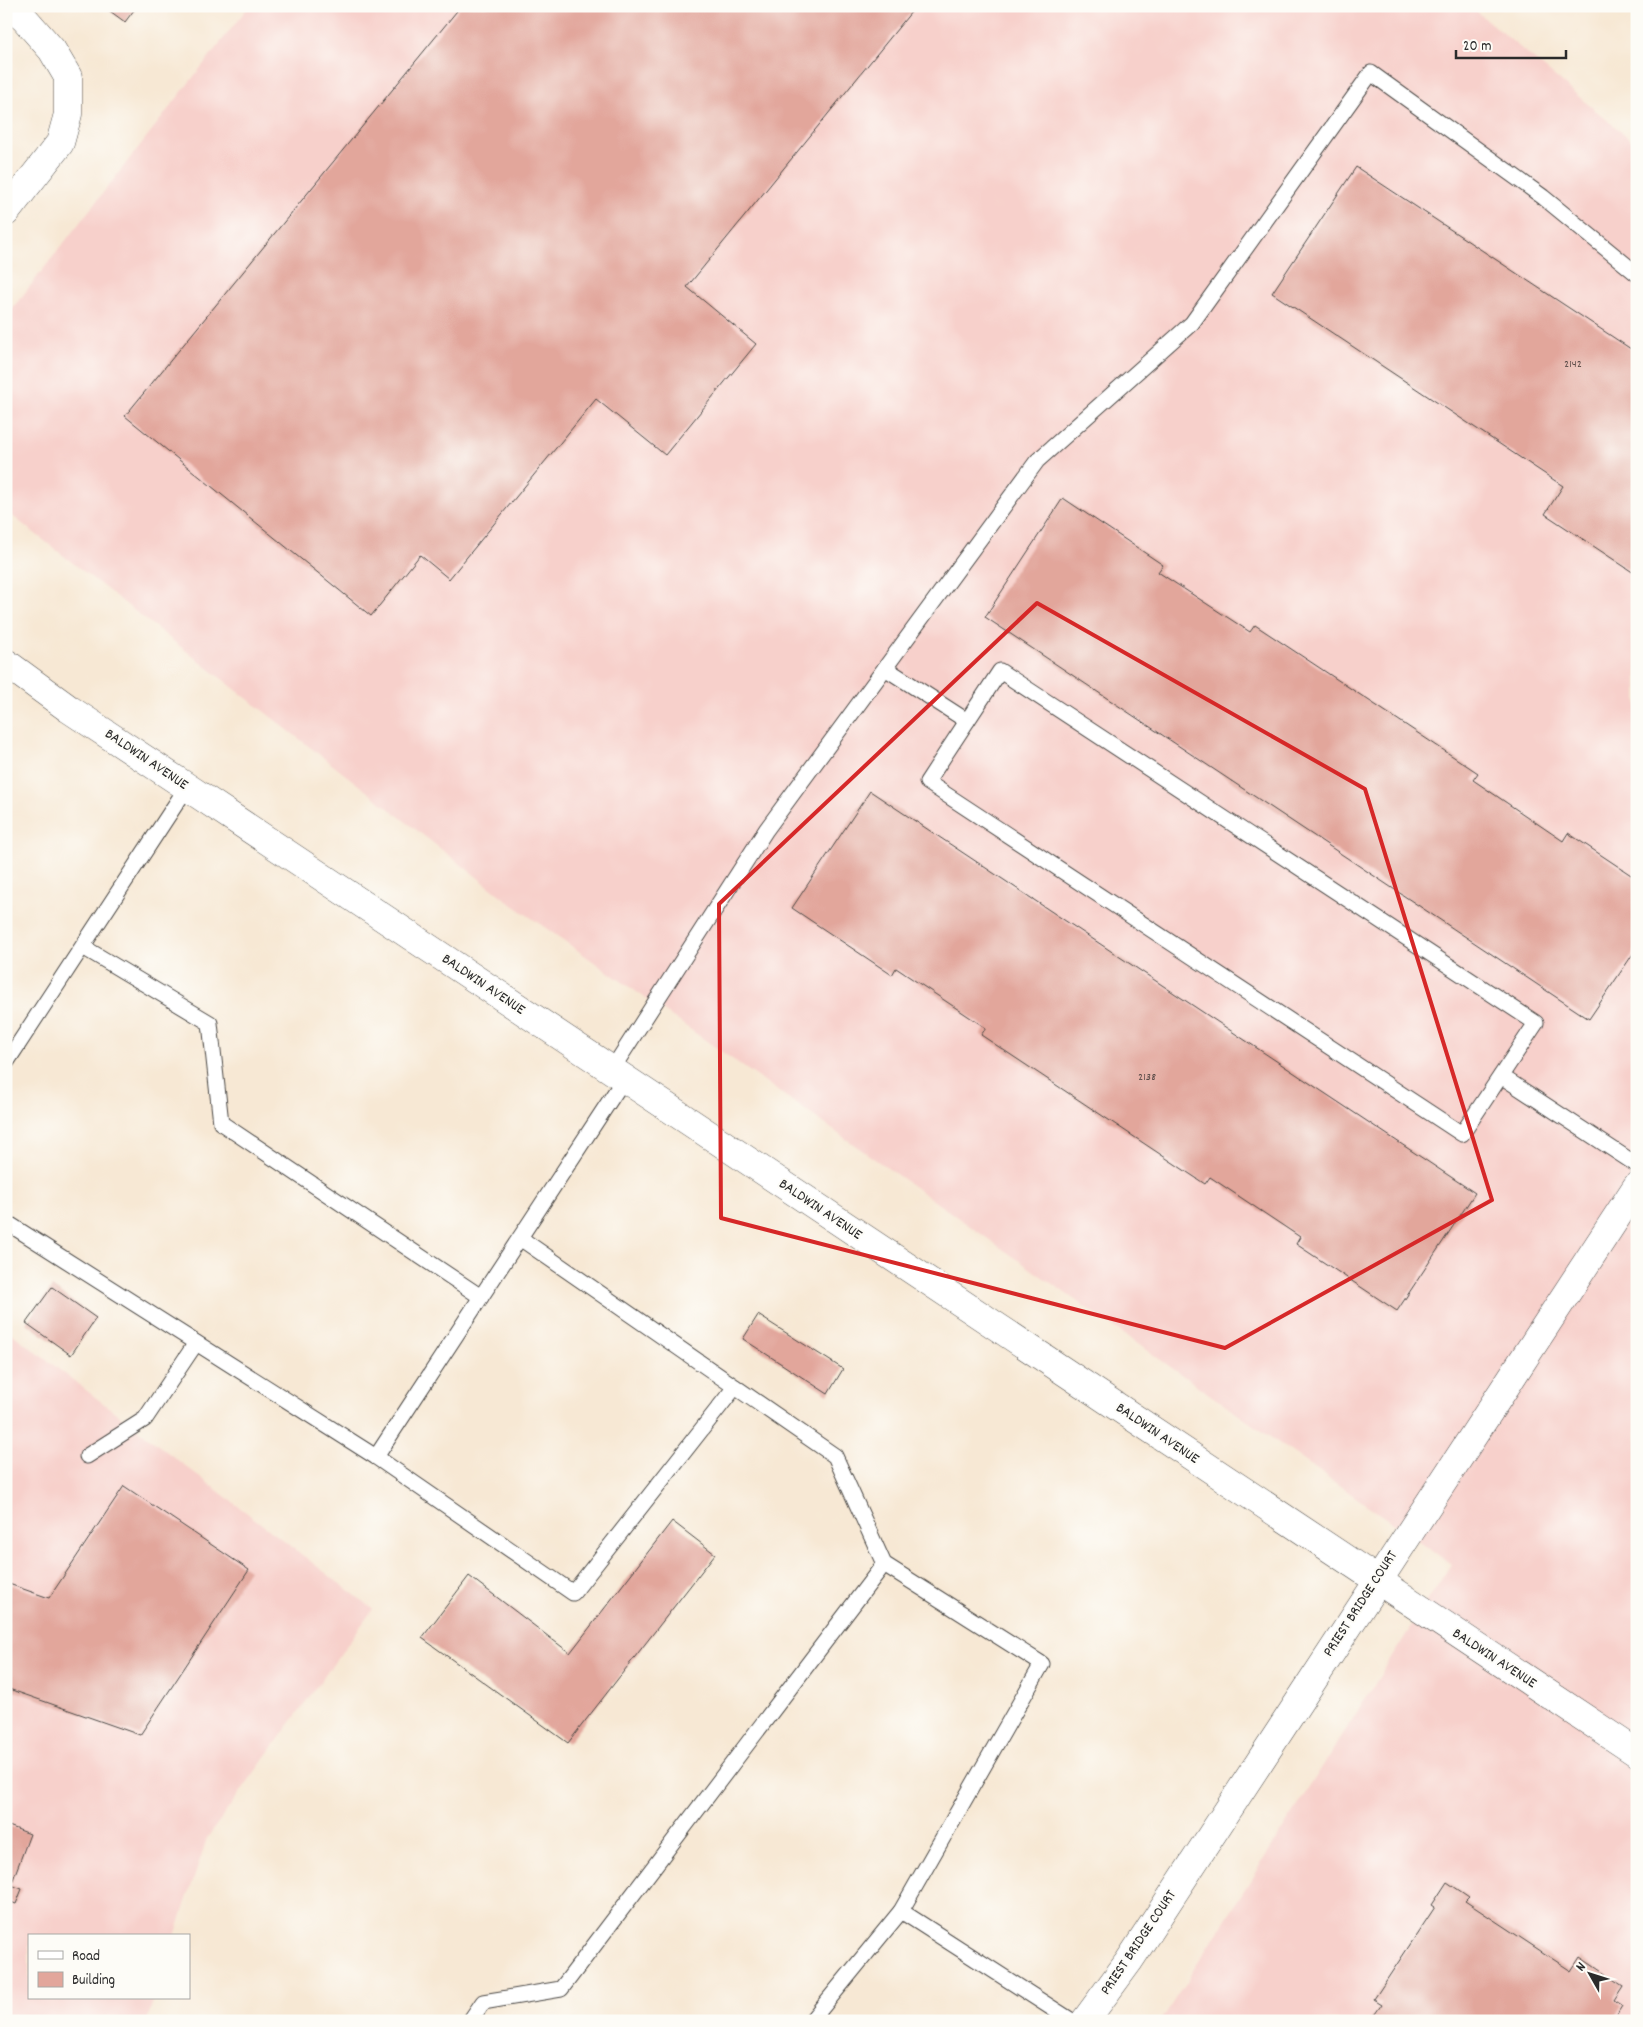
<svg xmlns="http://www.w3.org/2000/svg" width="1643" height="2027" viewBox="0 0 1643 2027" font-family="Dekko,sans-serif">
<rect width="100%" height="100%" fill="#fdfcf7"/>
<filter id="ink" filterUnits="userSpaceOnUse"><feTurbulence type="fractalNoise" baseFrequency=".02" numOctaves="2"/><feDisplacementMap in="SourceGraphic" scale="10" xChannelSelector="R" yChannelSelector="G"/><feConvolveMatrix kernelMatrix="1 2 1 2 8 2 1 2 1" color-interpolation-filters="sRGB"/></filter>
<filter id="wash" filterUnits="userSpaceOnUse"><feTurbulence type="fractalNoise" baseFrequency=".0096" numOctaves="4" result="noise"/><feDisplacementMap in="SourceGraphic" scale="20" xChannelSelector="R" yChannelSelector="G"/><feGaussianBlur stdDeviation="1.12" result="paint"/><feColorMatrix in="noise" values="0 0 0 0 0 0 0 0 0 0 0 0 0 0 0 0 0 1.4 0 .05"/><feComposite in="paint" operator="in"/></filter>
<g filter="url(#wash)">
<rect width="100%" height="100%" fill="#f7e8d4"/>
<!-- built -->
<g fill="#f7d0cb">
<path d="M 249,6 L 1470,6 L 1637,145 L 1637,2021 L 1161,2021 L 1451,1564 L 513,905 L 6,511 L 6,317 Z"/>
<path d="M 6,1329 L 373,1609 L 207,1838 L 175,1936 L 29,1936 L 29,1998 L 154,1998 L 147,2021 L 6,2021 Z"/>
</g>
<g id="blocks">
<!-- building -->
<g fill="#e2a69b">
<path d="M 103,6 L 137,6 L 125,22 Z"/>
<path d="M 461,6 L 916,6 L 687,287 L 756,344 L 665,455 L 596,399 L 449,579 L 420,555 L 371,616 L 125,416 Z"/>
<path d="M 1356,167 L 1637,353 L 1637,575 L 1545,514 L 1563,486 L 1272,293 Z"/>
<path d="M 1063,498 L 1163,565 L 1158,572 L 1250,632 L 1255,625 L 1478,773 L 1473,780 L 1563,841 L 1568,833 L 1637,879 L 1637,948 L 1589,1019 L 985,617 Z"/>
<path d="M 870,791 L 1475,1193 L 1397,1311 L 1296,1244 L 1300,1237 L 1210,1177 L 1205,1184 L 981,1035 L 986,1028 L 896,968 L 892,975 L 792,908 Z"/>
<path d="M 52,1287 L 96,1318 L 71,1355 L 26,1323 Z"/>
<path d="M 758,1315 L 843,1369 L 828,1394 L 743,1339 Z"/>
<path d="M 124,1486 L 249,1570 L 140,1735 L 6,1688 L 6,1583 L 49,1598 Z"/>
<path d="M 672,1521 L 715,1554 L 568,1743 L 422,1638 L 469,1576 L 570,1653 Z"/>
<path d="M 6,1825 L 30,1834 L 11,1885 L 22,1889 L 16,1904 L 6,1900 Z"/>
<path d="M 1447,1882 L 1469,1897 L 1465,1901 L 1571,1971 L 1580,1957 L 1623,1986 L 1614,2000 L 1622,2005 L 1612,2021 L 1370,2021 L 1382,2004 L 1374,1999 L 1435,1907 L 1432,1905 Z"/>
</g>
</g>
</g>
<g filter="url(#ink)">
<use href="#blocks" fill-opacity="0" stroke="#4a4744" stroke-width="1"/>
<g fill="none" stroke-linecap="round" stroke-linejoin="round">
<defs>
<g id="lane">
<path d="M 885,668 L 967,721"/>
<path d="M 1000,671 L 1536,1023 L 1462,1134 L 927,782 Z"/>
<path d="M 83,947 L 210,1023 L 221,1123 L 481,1297"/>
<path d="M 6,1063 L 187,787"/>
<path d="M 611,1071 L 766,830 L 1037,461 L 1192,323 L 1371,73 L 1543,197 L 1637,274"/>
<path d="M 1501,1076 L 1637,1165"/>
<path d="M 6,1222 L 376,1457 L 573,1593 L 735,1387"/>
<path d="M 520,1238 L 835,1456 L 884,1564 L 1042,1664 L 901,1911 L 811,2021"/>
<path d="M 87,1456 L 145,1419 L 196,1343"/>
<path d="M 376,1457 L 624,1079"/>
<path d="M 901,1911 L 1072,2021"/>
<path d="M 470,2021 L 483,2002 L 561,1989 L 884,1564"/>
</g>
<g id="street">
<path d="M 6,212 L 60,143 L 68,114 L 68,77 L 52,50 L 24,18 L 8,6"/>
<path d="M 6,663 L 69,709 L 187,787 L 1637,1753"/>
<path d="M 1085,2021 L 1129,1961 L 1637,1186"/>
</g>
</defs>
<!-- lane casing -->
<use href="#lane" stroke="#4a4744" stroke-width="17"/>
<!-- street casing -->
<use href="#street" stroke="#4a4744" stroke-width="29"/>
<!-- lane -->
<use href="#lane" stroke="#fff" stroke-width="15"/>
<!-- street -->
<use href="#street" stroke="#fff" stroke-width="28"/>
</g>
</g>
<!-- marked area -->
<path fill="none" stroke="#d62828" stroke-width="4" stroke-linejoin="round" d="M 1037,603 L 1365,789 L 1492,1200 L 1225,1348 L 721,1218 L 719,904 Z"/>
<g text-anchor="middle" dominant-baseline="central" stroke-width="4" stroke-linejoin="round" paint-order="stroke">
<!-- number labels -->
<g font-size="12" fill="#594a47">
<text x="1573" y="364">2142</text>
<text x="1147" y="1077">2138</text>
</g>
<!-- street labels -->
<g font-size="15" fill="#2b2b2b" stroke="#fdfcf7">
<text transform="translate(146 760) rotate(34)">BALDWIN AVENUE</text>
<text transform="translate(483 985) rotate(34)">BALDWIN AVENUE</text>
<text transform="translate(820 1210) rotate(34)">BALDWIN AVENUE</text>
<text transform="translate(1157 1434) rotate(34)">BALDWIN AVENUE</text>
<text transform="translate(1361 1604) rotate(-57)">PRIEST BRIDGE COURT</text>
<text transform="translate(1494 1659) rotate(33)">BALDWIN AVENUE</text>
<text transform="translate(1139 1943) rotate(-56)">PRIEST BRIDGE COURT</text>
</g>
</g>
<!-- margin -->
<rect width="1643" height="2027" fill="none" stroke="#fdfcf7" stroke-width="25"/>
<!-- legend -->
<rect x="28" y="1934" width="162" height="65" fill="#fdfcf7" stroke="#a9a8a5"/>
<rect x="38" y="1951" width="25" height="8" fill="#ffffff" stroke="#a9a8a5"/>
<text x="72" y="1960" font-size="15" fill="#2b2b2b">Road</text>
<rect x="38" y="1972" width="25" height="15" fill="#e2a69b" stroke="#a9a8a5"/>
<text x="72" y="1984" font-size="15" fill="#2b2b2b">Building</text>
<!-- north arrow -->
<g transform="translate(1590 1974) rotate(309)" stroke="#fdfcf7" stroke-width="4" paint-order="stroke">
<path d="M0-4L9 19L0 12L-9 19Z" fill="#2b2b2b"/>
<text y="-8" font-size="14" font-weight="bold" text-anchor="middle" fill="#2b2b2b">N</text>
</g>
<!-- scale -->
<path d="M1456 50v8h110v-8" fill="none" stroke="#2b2b2b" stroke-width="2.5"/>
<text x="1463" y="50" font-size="15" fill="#2b2b2b" stroke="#fdfcf7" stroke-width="4" paint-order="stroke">20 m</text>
</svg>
